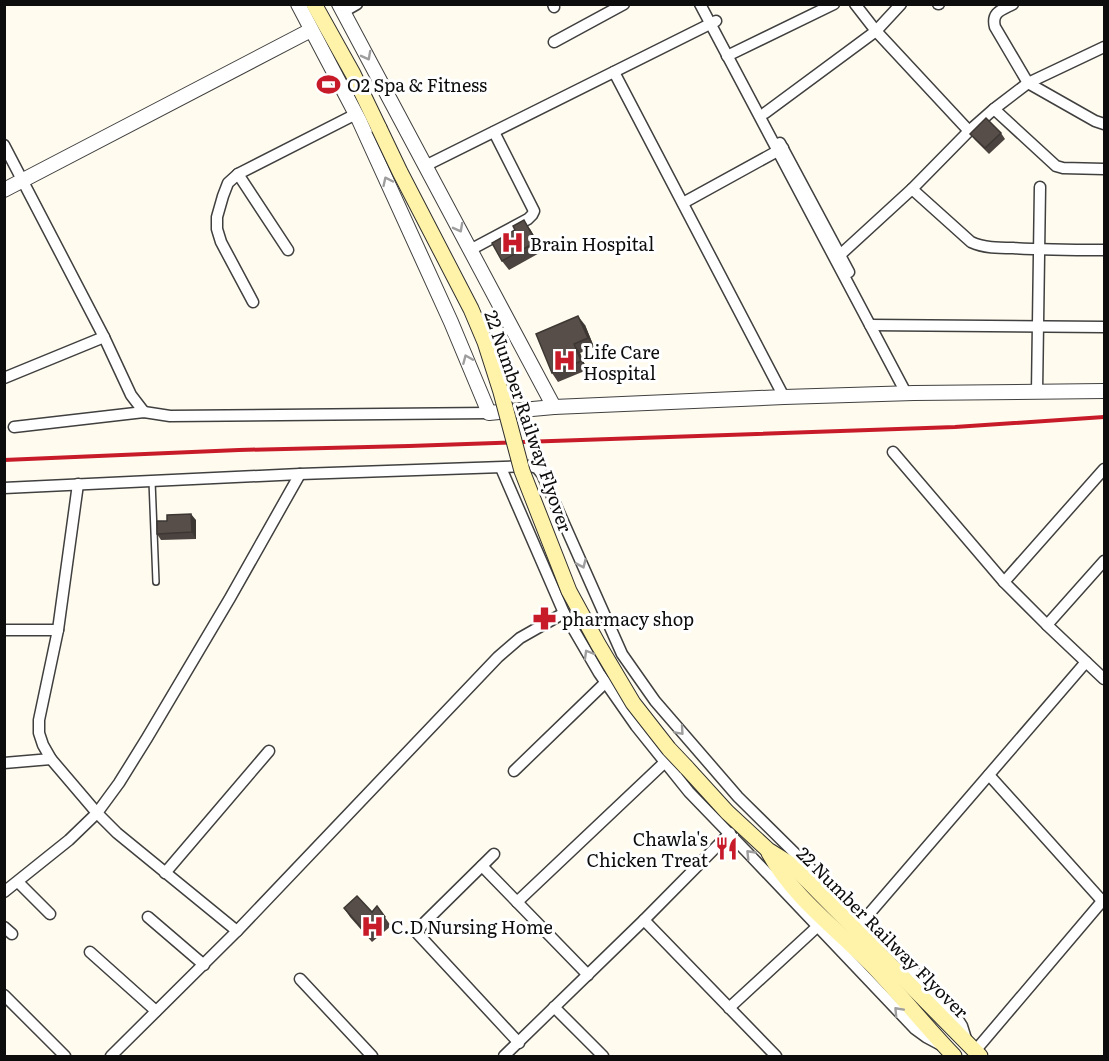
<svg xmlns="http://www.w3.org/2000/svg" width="1109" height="1061" viewBox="0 0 1109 1061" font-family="Literata,serif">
<rect width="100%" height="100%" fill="#fffbee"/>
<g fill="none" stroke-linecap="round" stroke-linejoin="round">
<defs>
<path id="service" d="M 152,481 L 156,582"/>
<g id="minor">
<path d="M 553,4 L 554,7"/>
<path d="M 700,4 L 906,393"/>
<path d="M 855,4 L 876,31 L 969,131"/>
<path d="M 938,4 L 939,4"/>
<path d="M 1013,4 C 1002,10 991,12 995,27 L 1028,83 L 1095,121 L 1104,124"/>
<path d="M 343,12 L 357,4"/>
<path d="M 554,42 L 624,4"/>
<path d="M 727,56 L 834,4"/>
<path d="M 614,72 L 784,397"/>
<path d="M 994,109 L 1028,83 L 1104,47"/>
<path d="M 765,113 L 876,31 L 901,4"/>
<path d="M 780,143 L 849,272"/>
<path d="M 4,145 L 104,337 L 131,395 L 144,412"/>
<path d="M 425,166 L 716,21"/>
<path d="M 238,174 L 288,250"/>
<path d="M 912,189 L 971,242 C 984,248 998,248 1013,248 C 1043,250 1074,250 1104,250"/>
<path d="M 683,203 L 783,148"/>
<path d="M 470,250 L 528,219 L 532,215 L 534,211 L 494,132"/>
<path d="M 840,255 L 912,189 L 969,131 L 994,109 L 1056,166 L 1063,168 L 1104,169"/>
<path d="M 253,302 L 221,242 L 217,229 L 217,217 L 223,196 L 228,183 L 238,174 L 356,114"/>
<path d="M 870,325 L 1104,327"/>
<path d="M 4,378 L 104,337"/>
<path d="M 1037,392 L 1040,187"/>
<path d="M 14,427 L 144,412 L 170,416 L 489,413"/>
<path d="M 893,452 L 1004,582 L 1047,625 L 1104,679"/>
<path d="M 501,468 L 564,613 L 599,673 L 636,726 L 689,792 L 746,851 L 915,1029 L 926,1037 L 941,1045"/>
<path d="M 78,484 L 58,630 L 39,720 L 39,733 L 43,745 L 51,759 L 97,813 L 117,833 L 237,931"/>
<path d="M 4,488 L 300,474 L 530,466 L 537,468 L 542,474 L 622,654 L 655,701 L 738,797 L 906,963 L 957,1018 L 962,1026 L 967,1042"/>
<path d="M 1004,582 L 1104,469"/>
<path d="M 1047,625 L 1104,561"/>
<path d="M 4,630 L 58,630"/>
<path d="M 4,763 L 51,759"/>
<path d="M 514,771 L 606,682"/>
<path d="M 989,775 L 1104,903"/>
<path d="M 494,854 L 422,925 L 419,929 L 418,934 L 519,1043"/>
<path d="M 482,866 L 588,975"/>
<path d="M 165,873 L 269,751"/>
<path d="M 18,882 L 50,914"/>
<path d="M 4,892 L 69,840 L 97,813 L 119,783 L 147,738 L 230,598 L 300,474"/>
<path d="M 517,902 L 665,762"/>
<path d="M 148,917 L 204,965"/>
<path d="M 644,920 L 776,1056"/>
<path d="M 863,921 L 1086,662"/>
<path d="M 4,927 L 12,934"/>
<path d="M 90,952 L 156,1011"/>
<path d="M 300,979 L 372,1056"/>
<path d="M 4,995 L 65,1056"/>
<path d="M 554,1007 L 603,1056"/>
<path d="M 729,1008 L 818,926"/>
<path d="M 975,1051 L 1104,899"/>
<path d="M 111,1056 L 237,931 L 498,657 L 520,638 L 564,613"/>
<path d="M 504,1056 L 644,920 L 730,833"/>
</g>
<g id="tertiary">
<path d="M 298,4 L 359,120 L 451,322 L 489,413 L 554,407 L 784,397 L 914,393 L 1104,391"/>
<path d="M 339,4 L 554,407"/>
<path d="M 4,190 L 311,30"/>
</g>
<g id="secondary">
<path d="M 314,4 L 353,74 L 379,128"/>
<path d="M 686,767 L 727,812 L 768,850 L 792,865 L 980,1056"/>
<path d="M 769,853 C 793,897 836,928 871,964 C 900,994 926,1027 954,1056"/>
</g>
</defs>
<!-- service casing -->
<use href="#service" stroke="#404040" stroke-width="8"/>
<!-- minor casing -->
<use href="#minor" stroke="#404040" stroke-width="13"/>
<!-- tertiary casing -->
<use href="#tertiary" stroke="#404040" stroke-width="16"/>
<!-- secondary casing -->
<use href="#secondary" stroke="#2f2f2f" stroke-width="17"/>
<!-- service -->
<use href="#service" stroke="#fff" stroke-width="5"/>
<!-- minor -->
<use href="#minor" stroke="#fff" stroke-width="10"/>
<!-- tertiary -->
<use href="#tertiary" stroke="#fff" stroke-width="14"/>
<!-- secondary -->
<use href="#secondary" stroke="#fff3a9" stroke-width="15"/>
<!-- rail -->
<path stroke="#c81b29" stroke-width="4" d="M 4,460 L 239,450 L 409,446 L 955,427 L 1104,417"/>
<defs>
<path id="secondary-bridge" d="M 379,128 L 400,172 L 471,309 L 485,342 L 501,392 L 522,471 L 569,591 L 598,644 L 633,703 L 669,749 L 686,767"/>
</defs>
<!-- secondary-bridge casing -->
<use href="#secondary-bridge" stroke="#2f2f2f" stroke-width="17" stroke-linecap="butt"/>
<!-- secondary-bridge -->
<use href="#secondary-bridge" stroke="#fff3a9" stroke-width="15"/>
</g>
<!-- wall -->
<g fill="#4b433f">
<path d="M 1001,133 L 1005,139 L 989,154 L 975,140 L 970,134 Z"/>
<path d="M 530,229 L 543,251 L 509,270 L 502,261 Z"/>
<path d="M 585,325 L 594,347 L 580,353 L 587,370 L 558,382 L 552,373 Z"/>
<path d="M 196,520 L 196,539 L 161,540 L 157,534 L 167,521 Z"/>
<path d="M 377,906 L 391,926 L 372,942 L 350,917 L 344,908 L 372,912 Z"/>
</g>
<!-- shaded-wall -->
<g fill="#3d3733">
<path d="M 524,220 L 530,229 L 543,251 L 536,242 Z"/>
<path d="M 578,316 L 585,325 L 594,347 L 588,338 Z"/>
<path d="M 574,344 L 580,353 L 587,370 L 581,361 Z"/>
<path d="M 191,514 L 196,520 L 196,539 L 192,532 Z"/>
</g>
<!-- building -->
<g fill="#574e49" stroke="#3d3733" stroke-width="1.5">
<path d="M 986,118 L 1001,133 L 985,148 L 970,134 Z"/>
<path d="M 524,220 L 536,242 L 502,261 L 492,243 L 515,230 L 513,226 Z"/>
<path d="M 578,316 L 588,338 L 574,344 L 581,361 L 552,373 L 536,334 Z"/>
<path d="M 191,514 L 192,532 L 157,534 L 157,521 L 167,521 L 167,515 Z"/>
<path d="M 357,896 L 372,912 L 377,906 L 385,917 L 366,933 L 344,908 Z"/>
</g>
<!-- one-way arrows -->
<defs><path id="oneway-chevron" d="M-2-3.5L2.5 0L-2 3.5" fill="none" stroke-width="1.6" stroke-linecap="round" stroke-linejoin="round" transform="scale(1.5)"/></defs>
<g stroke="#9e9e9e">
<use href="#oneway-chevron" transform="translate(367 56) rotate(62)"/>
<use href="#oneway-chevron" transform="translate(387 181) rotate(-115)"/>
<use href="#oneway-chevron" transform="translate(459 228) rotate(62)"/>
<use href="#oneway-chevron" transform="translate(467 359) rotate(-113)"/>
<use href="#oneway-chevron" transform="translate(582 564) rotate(66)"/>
<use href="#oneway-chevron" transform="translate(588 654) rotate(-120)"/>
<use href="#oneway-chevron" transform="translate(680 731) rotate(49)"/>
<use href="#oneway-chevron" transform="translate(750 854) rotate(-134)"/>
<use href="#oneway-chevron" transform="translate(898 1011) rotate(-133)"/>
</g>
<!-- icons -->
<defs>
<symbol id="stadium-bare" viewBox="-9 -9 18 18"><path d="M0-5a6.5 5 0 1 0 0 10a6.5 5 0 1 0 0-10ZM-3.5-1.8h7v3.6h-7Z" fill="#c81b29" stroke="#fff" stroke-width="2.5" paint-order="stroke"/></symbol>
<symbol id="hospital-bare" viewBox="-9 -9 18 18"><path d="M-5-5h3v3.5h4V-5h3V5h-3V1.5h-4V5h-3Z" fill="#c81b29" stroke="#fff" stroke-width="2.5" paint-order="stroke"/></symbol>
<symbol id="pharmacy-bare" viewBox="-9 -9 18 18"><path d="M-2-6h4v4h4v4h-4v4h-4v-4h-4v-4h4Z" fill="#c81b29" stroke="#fff" stroke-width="2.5" paint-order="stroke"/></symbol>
<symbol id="restaurant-bare" viewBox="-9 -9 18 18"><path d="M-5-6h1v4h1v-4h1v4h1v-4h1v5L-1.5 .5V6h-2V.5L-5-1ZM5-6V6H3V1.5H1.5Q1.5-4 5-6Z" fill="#c81b29" stroke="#fff" stroke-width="2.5" paint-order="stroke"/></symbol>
</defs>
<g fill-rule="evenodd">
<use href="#stadium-bare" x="312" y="68" width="33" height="33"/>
<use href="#hospital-bare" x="496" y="226" width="33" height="33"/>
<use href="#hospital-bare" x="548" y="344" width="33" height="33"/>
<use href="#pharmacy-bare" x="528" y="602" width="33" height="33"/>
<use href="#restaurant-bare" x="710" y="832" width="33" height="33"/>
<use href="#hospital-bare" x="356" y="910" width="33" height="33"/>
</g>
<g text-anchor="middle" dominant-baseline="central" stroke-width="6" stroke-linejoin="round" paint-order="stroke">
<!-- poi labels -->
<g font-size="18" fill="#0d0d0d" stroke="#fff" text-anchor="start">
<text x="347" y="84">O2 Spa &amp; Fitness</text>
<text x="530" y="243">Brain Hospital</text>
<text x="583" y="351">Life Care<tspan x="583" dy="21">Hospital</tspan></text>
<text x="562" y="618">pharmacy shop</text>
<text x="708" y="838" text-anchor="end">Chawla's<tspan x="708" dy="21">Chicken Treat</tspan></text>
<text x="391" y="926">C.D Nursing Home</text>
</g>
<!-- street labels -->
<g font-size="18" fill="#0d0d0d" stroke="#fff">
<text transform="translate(529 421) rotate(71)">22 Number Railway Flyover</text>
<text transform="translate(883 932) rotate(45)">22 Number Railway Flyover</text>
</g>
</g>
<!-- border -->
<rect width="1109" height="1061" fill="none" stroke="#0d0d0d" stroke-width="12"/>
</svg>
